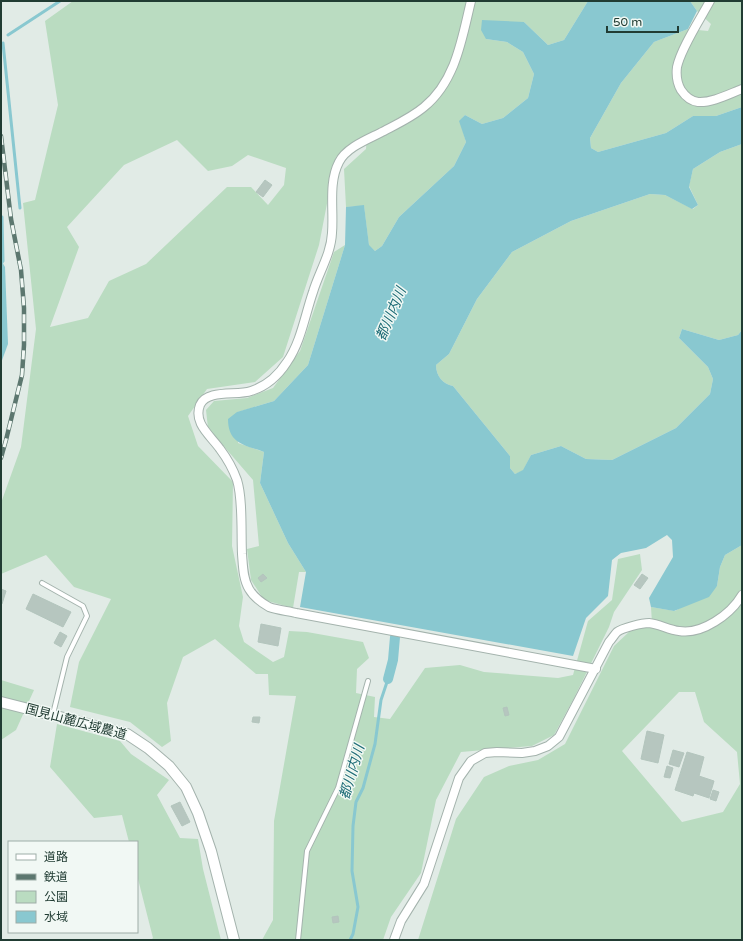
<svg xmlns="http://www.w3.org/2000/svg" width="743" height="941" viewBox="0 0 743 941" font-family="'Varela Round','Noto Sans JP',sans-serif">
<rect width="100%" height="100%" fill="#e1ebe6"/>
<!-- green -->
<g fill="#badcc1" fill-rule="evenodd">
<path d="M 73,1 L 588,1 L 564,40 L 548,45 L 524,22 L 486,39 L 507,42 L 523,52 L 534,74 L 528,98 L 503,118 L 482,124 L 465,115 L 460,121 L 466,142 L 454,166 L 399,217 L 382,246 L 375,251 L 369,246 L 364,206 L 346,207 L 344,169 L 366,149 L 367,135 L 336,157 L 319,245 L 283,357 L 255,382 L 207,389 L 188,416 L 198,446 L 233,482 L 232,546 L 243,597 L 239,626 L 244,642 L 273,662 L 284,657 L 289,631 L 307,632 L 363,642 L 369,658 L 357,669 L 356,693 L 375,697 L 374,717 L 390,719 L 425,668 L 460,665 L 484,672 L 558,678 L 573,675 L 588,621 L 612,600 L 618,559 L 640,554 L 642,570 L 614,612 L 609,627 L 574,698 L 554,735 L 532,746 L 461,752 L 436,800 L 421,873 L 391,917 L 383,940 L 262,940 L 273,920 L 274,821 L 296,696 L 269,695 L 268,674 L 256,674 L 215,639 L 183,657 L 167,703 L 171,741 L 162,747 L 130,722 L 70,707 L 79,662 L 111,599 L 74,587 L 46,555 L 1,574 L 1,503 L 21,447 L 36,329 L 23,203 L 35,200 L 58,105 L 45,21 ZM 177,140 L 208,171 L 232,166 L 248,155 L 286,168 L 284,185 L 268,205 L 251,187 L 227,187 L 146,264 L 109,281 L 88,318 L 50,327 L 79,247 L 67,227 L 124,165 Z"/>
<path d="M 690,1 L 742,1 L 742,107 L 716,116 L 693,116 L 666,133 L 598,152 L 591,148 L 590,138 L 621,83 L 654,42 L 688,29 L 708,31 L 711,24 L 697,11 Z"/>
<path d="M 742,144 L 742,330 L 738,335 L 719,340 L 682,329 L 679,338 L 708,367 L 713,379 L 710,394 L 676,428 L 612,460 L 586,459 L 561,446 L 531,455 L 523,471 L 515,474 L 510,468 L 510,456 L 453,386 C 443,384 436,376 436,365 L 449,354 L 477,299 L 512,252 L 571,221 L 650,194 L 665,195 L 693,209 L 698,205 L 689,186 L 693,169 L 720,152 Z"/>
<path d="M 345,245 L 308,365 L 274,401 L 238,412 L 238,443 L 264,452 L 260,483 L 288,543 L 306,572 L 299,572 L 293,608 L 264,600 L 251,580 L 247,549 L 259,546 L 253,480 L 208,428 L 206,410 L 214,401 L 247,398 L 273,388 L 300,351 L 334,252 Z"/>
<path d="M 742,545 L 742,940 L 418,940 L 456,819 L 484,777 L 509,766 L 538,760 L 565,744 L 614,646 L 631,630 L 652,623 L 651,607 L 675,611 L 717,586 L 720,567 L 725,555 ZM 679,692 L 695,692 L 704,722 L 737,752 L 740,784 L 723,812 L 682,822 L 622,751 Z"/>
<path d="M 1,680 L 34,690 L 16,730 L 1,740 Z"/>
<path d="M 57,724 L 120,741 L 131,754 L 169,780 L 157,795 L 180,838 L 198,839 L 203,869 L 221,940 L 151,940 L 153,938 L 137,875 L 137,842 L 129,842 L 122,815 L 94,818 L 50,767 Z"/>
</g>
<!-- water -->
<g fill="#89c8d0">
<path d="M 588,1 L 690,1 L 697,11 L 688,29 L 654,42 L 621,83 L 590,138 L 591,148 L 598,152 L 666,133 L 693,116 L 716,116 L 742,107 L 742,144 L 720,152 L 693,169 L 689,187 L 698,205 L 692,209 L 665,195 L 650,194 L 571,221 L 512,252 L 477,299 L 449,354 L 436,365 C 436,376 443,384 453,386 L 510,456 L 510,468 L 515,474 L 523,470 L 531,455 L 561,446 L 586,459 L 612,460 L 676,428 L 710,394 L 713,379 L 708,367 L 679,338 L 682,329 L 719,340 L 738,335 L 742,330 L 742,545 L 725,555 L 720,567 L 717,586 L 709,597 L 674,611 L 651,607 L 649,598 L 673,557 L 672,540 L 667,535 L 646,548 L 621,553 L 612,560 L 608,596 L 586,618 L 573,656 L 300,607 L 306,572 L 288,543 L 260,483 L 264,452 C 245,445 228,444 228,419 L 237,412 L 274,401 L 308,365 L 345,245 L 346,207 L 364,205 L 369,245 L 375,251 L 382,246 L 399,217 L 454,166 L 466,142 L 459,121 L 465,115 L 482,124 L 503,118 L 528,98 L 534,74 L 523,52 L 507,42 L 486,39 L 481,30 L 482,20 L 524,22 L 548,45 L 564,40 Z"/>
<path d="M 1,260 L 5,267 L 8,344 L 1,363 Z"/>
</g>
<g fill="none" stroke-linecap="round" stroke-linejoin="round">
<!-- stream -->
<g stroke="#89c8d0" stroke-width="3">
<path d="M 8,35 L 60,1"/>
<path d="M 3,43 L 20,208"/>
<path d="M 1,264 L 3,261 L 2,217"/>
<path d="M 350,940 L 353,934 L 358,907 L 352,871 L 353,826 L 356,802 L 363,788 L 375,744 L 381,700 L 388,679"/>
</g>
<!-- canal -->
<path stroke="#89c8d0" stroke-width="10" d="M 388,679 L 393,660 L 395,637"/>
</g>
<!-- building -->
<g fill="#b6c6bf" stroke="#b3c5bd">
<path d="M 265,180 L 272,185 L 263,197 L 256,192 Z"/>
<path d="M 263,574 L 267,578 L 261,582 L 258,578 Z"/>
<path d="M 642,574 L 648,578 L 640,589 L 634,585 Z"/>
<path d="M 1,589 L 6,591 L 2,604 L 1,604 Z"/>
<path d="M 33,594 L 71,612 L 63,627 L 26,609 Z"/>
<path d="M 261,624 L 281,628 L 278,646 L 258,642 Z"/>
<path d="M 60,632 L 67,636 L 61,647 L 54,643 Z"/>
<path d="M 507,707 L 509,715 L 505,716 L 503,708 Z"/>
<path d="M 253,717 L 260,717 L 259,723 L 252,722 Z"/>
<path d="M 647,731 L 664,735 L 658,763 L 641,759 Z"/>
<path d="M 673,750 L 684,753 L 679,767 L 669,764 Z"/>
<path d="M 687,752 L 704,757 L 699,776 L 714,781 L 709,798 L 694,793 L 693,796 L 675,790 Z"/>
<path d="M 667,766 L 673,768 L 670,778 L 664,777 Z"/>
<path d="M 713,790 L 719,792 L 716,801 L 710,799 Z"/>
<path d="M 180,802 L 190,822 L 182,826 L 171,806 Z"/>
<path d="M 338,916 L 339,922 L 333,923 L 332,917 Z"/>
</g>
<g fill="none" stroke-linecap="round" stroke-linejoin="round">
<defs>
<g id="service">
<path d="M 42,583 L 83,606 L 87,616 L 67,657 L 53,714"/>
<path d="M 298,940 L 307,851 L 338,788 L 368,681"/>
</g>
<g id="minor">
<path d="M 471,1 C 462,38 456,81 424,107 C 411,118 395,125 380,133 C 366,140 346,148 339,162 C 328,183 334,210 332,233 C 331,254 319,272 313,292 C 305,315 301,342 287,362 C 278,376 267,386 251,391 C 237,396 207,389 200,405 C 193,423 210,435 220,449 C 226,457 233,469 237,480 C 243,499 241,533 242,554 C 243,566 243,579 249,589 C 253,596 262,603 269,607 C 277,610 288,611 296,613 L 596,669"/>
<path d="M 710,1 C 701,18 681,48 677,67 C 676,75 677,83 681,90 C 685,96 691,101 698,102 C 712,103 729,94 742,89"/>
<path d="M 394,940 L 401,921 L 424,884 L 459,778 L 471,761 L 485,753 L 497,752 L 522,753 L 535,751 L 548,746 L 559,737 L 609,642 C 612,639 614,635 617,632 C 622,628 642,623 649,623 C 659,624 669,630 679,631 C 702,635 731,614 742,595"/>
</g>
<path id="tertiary" d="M 1,702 L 127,734 L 148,748 L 169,766 L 186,787 L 198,813 L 211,851 L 234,940"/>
</defs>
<!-- service casing -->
<use href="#service" stroke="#a4b3ad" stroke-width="6"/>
<!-- minor casing -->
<use href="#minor" stroke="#a4b3ad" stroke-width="10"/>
<!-- tertiary casing -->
<use href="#tertiary" stroke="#a4b3ad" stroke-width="12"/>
<!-- service -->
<use href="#service" stroke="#fff" stroke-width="4"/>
<!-- minor -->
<use href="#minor" stroke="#fff" stroke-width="8"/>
<!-- tertiary -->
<use href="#tertiary" stroke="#fff" stroke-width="10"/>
<defs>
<path id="rail" d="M 1,136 L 11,219 L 21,270 L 24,308 L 24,345 L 22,375 L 6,440 L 1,458"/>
</defs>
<!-- rail casing -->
<use href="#rail" stroke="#5c776f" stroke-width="4.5"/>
<!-- rail -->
<use href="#rail" stroke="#f1f8f4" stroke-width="3" stroke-dasharray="9" stroke-linecap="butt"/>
</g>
<g text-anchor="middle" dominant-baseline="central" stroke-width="3" stroke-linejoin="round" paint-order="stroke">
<!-- street labels -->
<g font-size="13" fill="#213c33" stroke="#f1f8f4">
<text transform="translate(76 722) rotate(15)">国見山麓広域農道</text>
</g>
<!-- water labels -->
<g font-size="14" font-style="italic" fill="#1d6c76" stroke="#f1f8f4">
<text transform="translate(391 314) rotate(-67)">都川内川</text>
<text transform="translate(352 772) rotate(-74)">都川内川</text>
</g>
</g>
<!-- border -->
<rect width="743" height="941" fill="none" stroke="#213c33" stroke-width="4"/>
<!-- legend -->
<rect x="8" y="841" width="130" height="92" fill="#f1f8f4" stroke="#9eada7"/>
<rect x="16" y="854" width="20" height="6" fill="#ffffff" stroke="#9eada7"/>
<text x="44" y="861" font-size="12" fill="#213c33">道路</text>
<rect x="16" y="874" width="20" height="6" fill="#5c776f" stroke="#9eada7"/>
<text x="44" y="881" font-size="12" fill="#213c33">鉄道</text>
<rect x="16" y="891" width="20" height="12" fill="#badcc1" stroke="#9eada7"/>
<text x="44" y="901" font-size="12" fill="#213c33">公園</text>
<rect x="16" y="911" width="20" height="12" fill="#89c8d0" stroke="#9eada7"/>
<text x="44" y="921" font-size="12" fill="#213c33">水域</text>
<!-- scale -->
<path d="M607 26v6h71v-6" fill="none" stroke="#213c33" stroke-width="2"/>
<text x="613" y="26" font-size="12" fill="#213c33" stroke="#f1f8f4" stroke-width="3" paint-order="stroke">50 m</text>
</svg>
